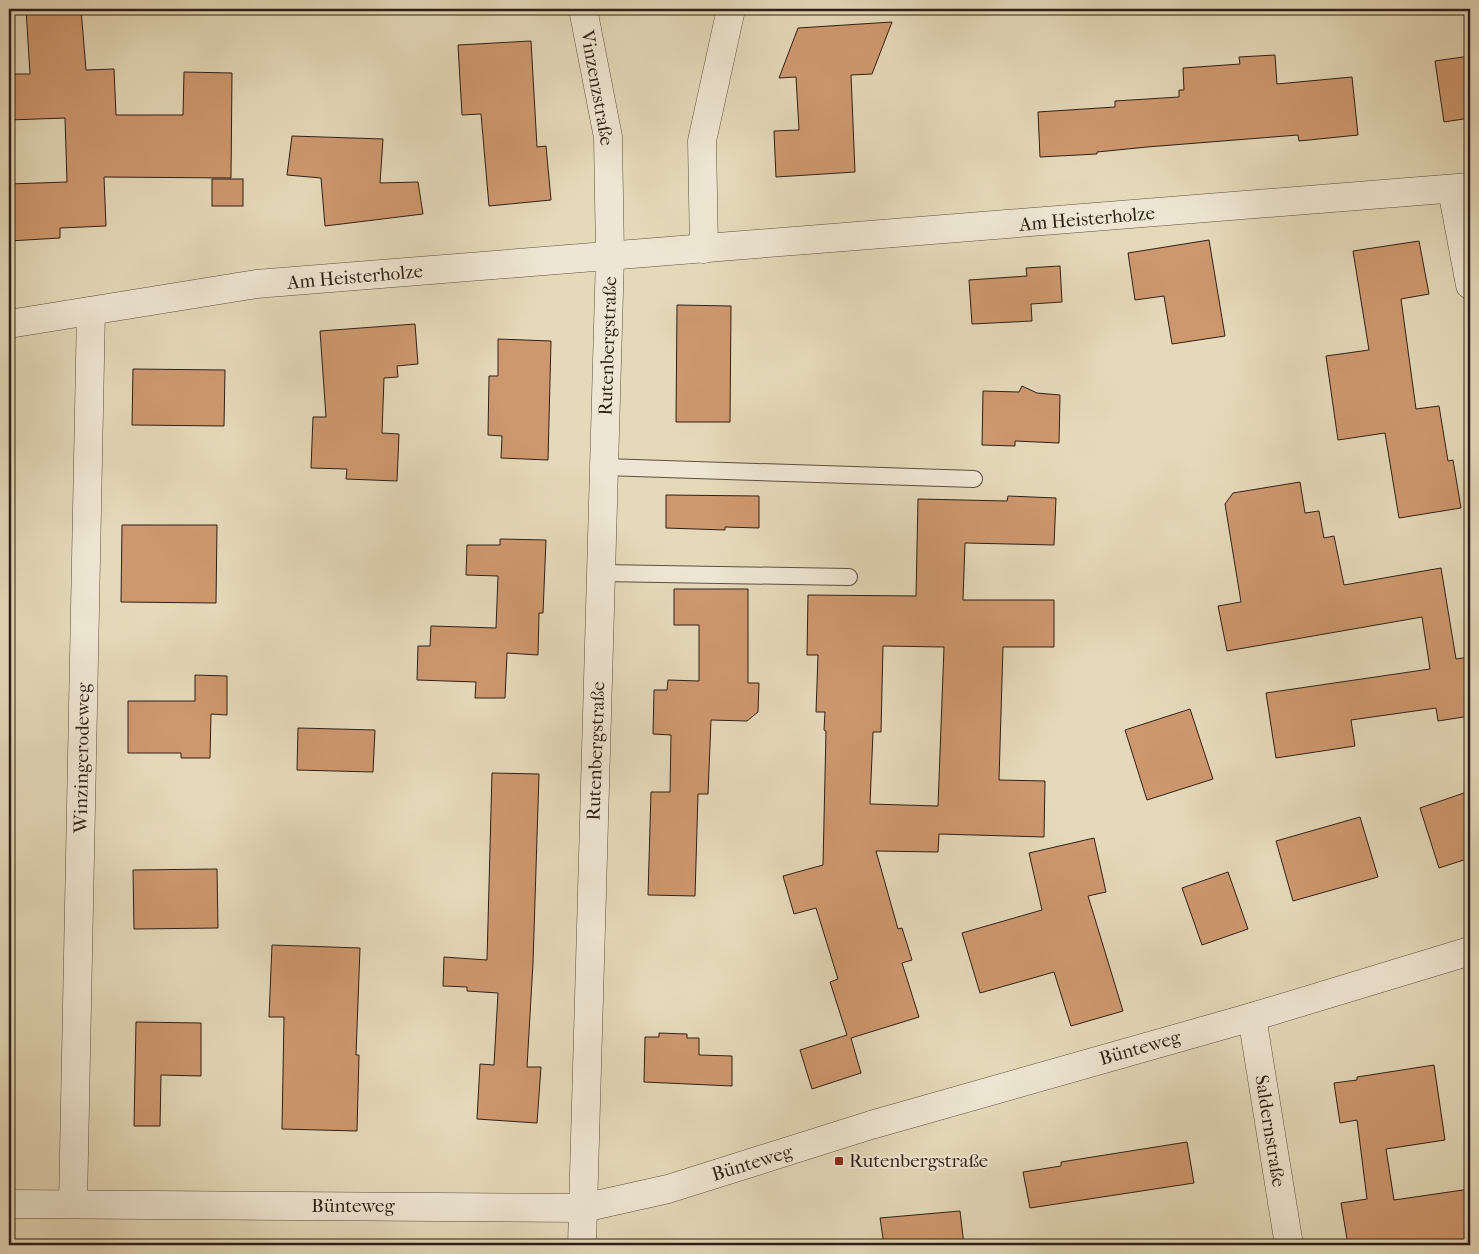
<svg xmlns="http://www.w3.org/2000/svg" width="1479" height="1254" viewBox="0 0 1479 1254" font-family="'IM FELL French Canon',serif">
<rect width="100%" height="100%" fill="#e5d9b9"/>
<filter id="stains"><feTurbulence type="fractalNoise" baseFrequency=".004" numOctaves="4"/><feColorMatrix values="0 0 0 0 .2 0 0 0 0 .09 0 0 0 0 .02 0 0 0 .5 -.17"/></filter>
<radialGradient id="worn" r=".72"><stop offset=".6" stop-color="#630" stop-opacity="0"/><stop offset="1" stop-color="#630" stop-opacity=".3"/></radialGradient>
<!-- building -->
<g fill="#ce986f" stroke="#2f1f17" fill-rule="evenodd">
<path d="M 26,9 L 81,9 L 86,70 L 114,69 L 116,115 L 183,115 L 184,72 L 232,73 L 231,178 L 104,177 L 106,226 L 60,228 L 60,238 L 9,241 L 9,184 L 67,182 L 65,118 L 9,120 L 9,76 L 12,76 L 12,74 L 30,74 Z"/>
<path d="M 892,22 L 872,74 L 851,75 L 855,172 L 776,177 L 774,131 L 799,130 L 796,77 L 779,78 L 798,28 Z"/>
<path d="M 531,41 L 537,147 L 546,146 L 551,200 L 489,206 L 481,114 L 462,115 L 458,45 Z"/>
<path d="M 1275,55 L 1277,84 L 1352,77 L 1358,135 L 1299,141 L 1298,135 L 1147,147 L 1097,152 L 1097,154 L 1040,157 L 1038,112 L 1115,107 L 1115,101 L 1179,97 L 1179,90 L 1184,90 L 1183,68 L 1240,64 L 1239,57 Z"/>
<path d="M 1470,56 L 1470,118 L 1444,122 L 1435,61 Z"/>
<path d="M 292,136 L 383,139 L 380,183 L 418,182 L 423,214 L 325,226 L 321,178 L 287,175 Z"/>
<rect x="212" y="179" width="31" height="27"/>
<path d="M 1209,240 L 1225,336 L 1172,344 L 1164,296 L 1135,300 L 1128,253 Z"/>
<path d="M 1419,241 L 1429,294 L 1401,299 L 1416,409 L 1439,406 L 1448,461 L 1453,460 L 1461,508 L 1399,518 L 1385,433 L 1338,440 L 1326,356 L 1369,350 L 1353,251 Z"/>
<path d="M 1060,266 L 1062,302 L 1031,304 L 1032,321 L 972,324 L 969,280 L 1027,276 L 1026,268 Z"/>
<path d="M 677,305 L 731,306 L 730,422 L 676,422 Z"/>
<path d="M 415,324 L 418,364 L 397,366 L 398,377 L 384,378 L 382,433 L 399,434 L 397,481 L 346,479 L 347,469 L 311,468 L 313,417 L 326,417 L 320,331 Z"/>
<path d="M 498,339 L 551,341 L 548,460 L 501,458 L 502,436 L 488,435 L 489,376 L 498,376 Z"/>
<path d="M 133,369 L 225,370 L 224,426 L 132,425 Z"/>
<path d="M 1022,386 L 1037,393 L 1060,395 L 1059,443 L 1015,441 L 1015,446 L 982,445 L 983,391 L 1019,392 Z"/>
<path d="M 1300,482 L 1305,513 L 1319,511 L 1324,538 L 1334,536 L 1344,585 L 1441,568 L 1456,659 L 1470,657 L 1470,716 L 1438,721 L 1436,708 L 1351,720 L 1355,746 L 1276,758 L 1266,693 L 1430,669 L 1422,617 L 1227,651 L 1218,606 L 1241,602 L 1225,504 L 1233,493 Z"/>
<path d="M 666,495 L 759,496 L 759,528 L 725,527 L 725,530 L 666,528 Z"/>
<path d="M 1008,496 L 1056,498 L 1054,545 L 965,543 L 963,600 L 1054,600 L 1054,647 L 1003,647 L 999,780 L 1045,781 L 1044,837 L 939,834 L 938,852 L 876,851 L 898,929 L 902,928 L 912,960 L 902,963 L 919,1017 L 851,1038 L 861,1073 L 812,1089 L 800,1050 L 847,1035 L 830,982 L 838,979 L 816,908 L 794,914 L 783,876 L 823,865 L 826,731 L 824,730 L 825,712 L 816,712 L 818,655 L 807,655 L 808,595 L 916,596 L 918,499 L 1007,501 ZM 883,646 L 944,647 L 938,806 L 870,804 L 873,732 L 881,732 Z"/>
<path d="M 122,525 L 217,525 L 216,603 L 121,602 Z"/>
<path d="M 500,539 L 546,540 L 543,613 L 539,613 L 538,655 L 507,653 L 505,698 L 475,698 L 476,682 L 417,680 L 418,646 L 430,646 L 431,626 L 496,628 L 498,576 L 466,575 L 467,545 L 500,545 Z"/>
<path d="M 674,589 L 748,589 L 748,683 L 759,683 L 758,712 L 747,721 L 711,720 L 708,794 L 698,794 L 695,896 L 648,895 L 651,792 L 670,792 L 671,735 L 653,734 L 654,690 L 667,690 L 668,680 L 699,681 L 699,625 L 674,625 Z"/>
<path d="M 195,675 L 227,676 L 227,715 L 211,714 L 210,758 L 181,758 L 181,753 L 128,753 L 128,701 L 195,701 Z"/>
<path d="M 1190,709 L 1213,779 L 1147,800 L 1125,730 Z"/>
<path d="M 298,728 L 375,730 L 373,772 L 297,770 Z"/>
<path d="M 492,773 L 539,774 L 533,963 L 527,1067 L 541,1067 L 537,1123 L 477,1119 L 480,1064 L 494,1065 L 498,993 L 467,991 L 467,987 L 443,986 L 444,957 L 487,960 Z"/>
<path d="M 1470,791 L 1470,858 L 1439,868 L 1420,808 Z"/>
<path d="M 1360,817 L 1378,877 L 1293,901 L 1276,841 Z"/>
<path d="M 1094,838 L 1106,892 L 1088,896 L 1123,1011 L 1071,1026 L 1054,972 L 980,993 L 962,933 L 1042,910 L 1029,853 Z"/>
<path d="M 217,869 L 218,928 L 134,929 L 133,870 Z"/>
<path d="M 1228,872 L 1248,929 L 1202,945 L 1182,888 Z"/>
<path d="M 272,945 L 360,948 L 356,1055 L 359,1055 L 357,1131 L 282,1129 L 284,1017 L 269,1017 Z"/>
<path d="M 136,1022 L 201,1023 L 201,1076 L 161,1075 L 160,1126 L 134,1126 Z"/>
<path d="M 659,1033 L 687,1034 L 687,1038 L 699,1038 L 699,1055 L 732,1056 L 732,1086 L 644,1082 L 645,1037 L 659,1037 Z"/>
<path d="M 1434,1065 L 1445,1140 L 1386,1149 L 1394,1200 L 1470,1189 L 1470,1243 L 1451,1245 L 1348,1245 L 1341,1203 L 1367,1199 L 1357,1120 L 1340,1123 L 1334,1083 L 1357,1080 L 1357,1077 Z"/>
<path d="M 1187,1142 L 1194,1183 L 1030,1208 L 1023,1172 L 1061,1166 L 1061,1162 Z"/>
<path d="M 960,1211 L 964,1245 L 884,1245 L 880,1218 Z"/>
</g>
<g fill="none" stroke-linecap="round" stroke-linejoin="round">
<defs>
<g id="service">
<path d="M 604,467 L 974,479"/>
<path d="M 601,573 L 849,577"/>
</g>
<g id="minor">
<path d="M 1452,190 L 1470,285"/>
<path d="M 704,249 L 702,141 L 731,9"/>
<path d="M 9,324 L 256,284 L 1470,187"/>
<path d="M 1252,1017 L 1289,1245"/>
<path d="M 9,1204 L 583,1208 L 668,1189 L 871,1125 L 1252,1017 L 1470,951"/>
<path d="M 73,1204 L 91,311"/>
<path d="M 582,1245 L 610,256 L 608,137 L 583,9"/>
</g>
</defs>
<!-- service casing -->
<use href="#service" stroke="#5c4e40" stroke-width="18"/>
<!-- minor casing -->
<use href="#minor" stroke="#5c4e40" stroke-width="29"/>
<!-- service -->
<use href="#service" stroke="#eee6d2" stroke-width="16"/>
<!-- minor -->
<use href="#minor" stroke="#eee6d2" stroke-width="28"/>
</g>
<!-- markers -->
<rect fill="#8f2418" stroke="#eee6d2" stroke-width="2" x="834" y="1156" width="10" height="10" rx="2.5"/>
<g text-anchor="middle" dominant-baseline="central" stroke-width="4" stroke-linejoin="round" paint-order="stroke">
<!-- street labels -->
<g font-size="19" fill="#2f1f17" stroke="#eee6d2">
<text transform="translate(597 88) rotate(80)">Vinzenzstraße</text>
<text transform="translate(1087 219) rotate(-5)">Am Heisterholze</text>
<text transform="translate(355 277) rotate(-5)">Am Heisterholze</text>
<text transform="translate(608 346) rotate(-88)">Rutenbergstraße</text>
<text transform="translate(596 751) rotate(-88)">Rutenbergstraße</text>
<text transform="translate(82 758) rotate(-89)">Winzingerodeweg</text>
<text transform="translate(1140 1048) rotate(-16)">Bünteweg</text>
<text transform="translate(1270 1131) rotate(81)">Saldernstraße</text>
<text transform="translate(752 1163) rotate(-17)">Bünteweg</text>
<text x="353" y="1206">Bünteweg</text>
</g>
<!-- poi labels -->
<g font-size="19" fill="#2f1f17" stroke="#eee6d2" text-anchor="start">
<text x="849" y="1161">Rutenbergstraße</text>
</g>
</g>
<!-- margin -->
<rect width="1479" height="1254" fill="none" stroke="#e5d9b9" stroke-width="30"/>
<rect x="10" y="10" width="1459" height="1234" fill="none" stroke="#2f1f17" stroke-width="2.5"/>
<rect x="15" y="15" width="1449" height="1224" fill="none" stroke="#2f1f17"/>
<rect width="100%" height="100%" filter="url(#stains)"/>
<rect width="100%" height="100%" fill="url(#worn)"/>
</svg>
